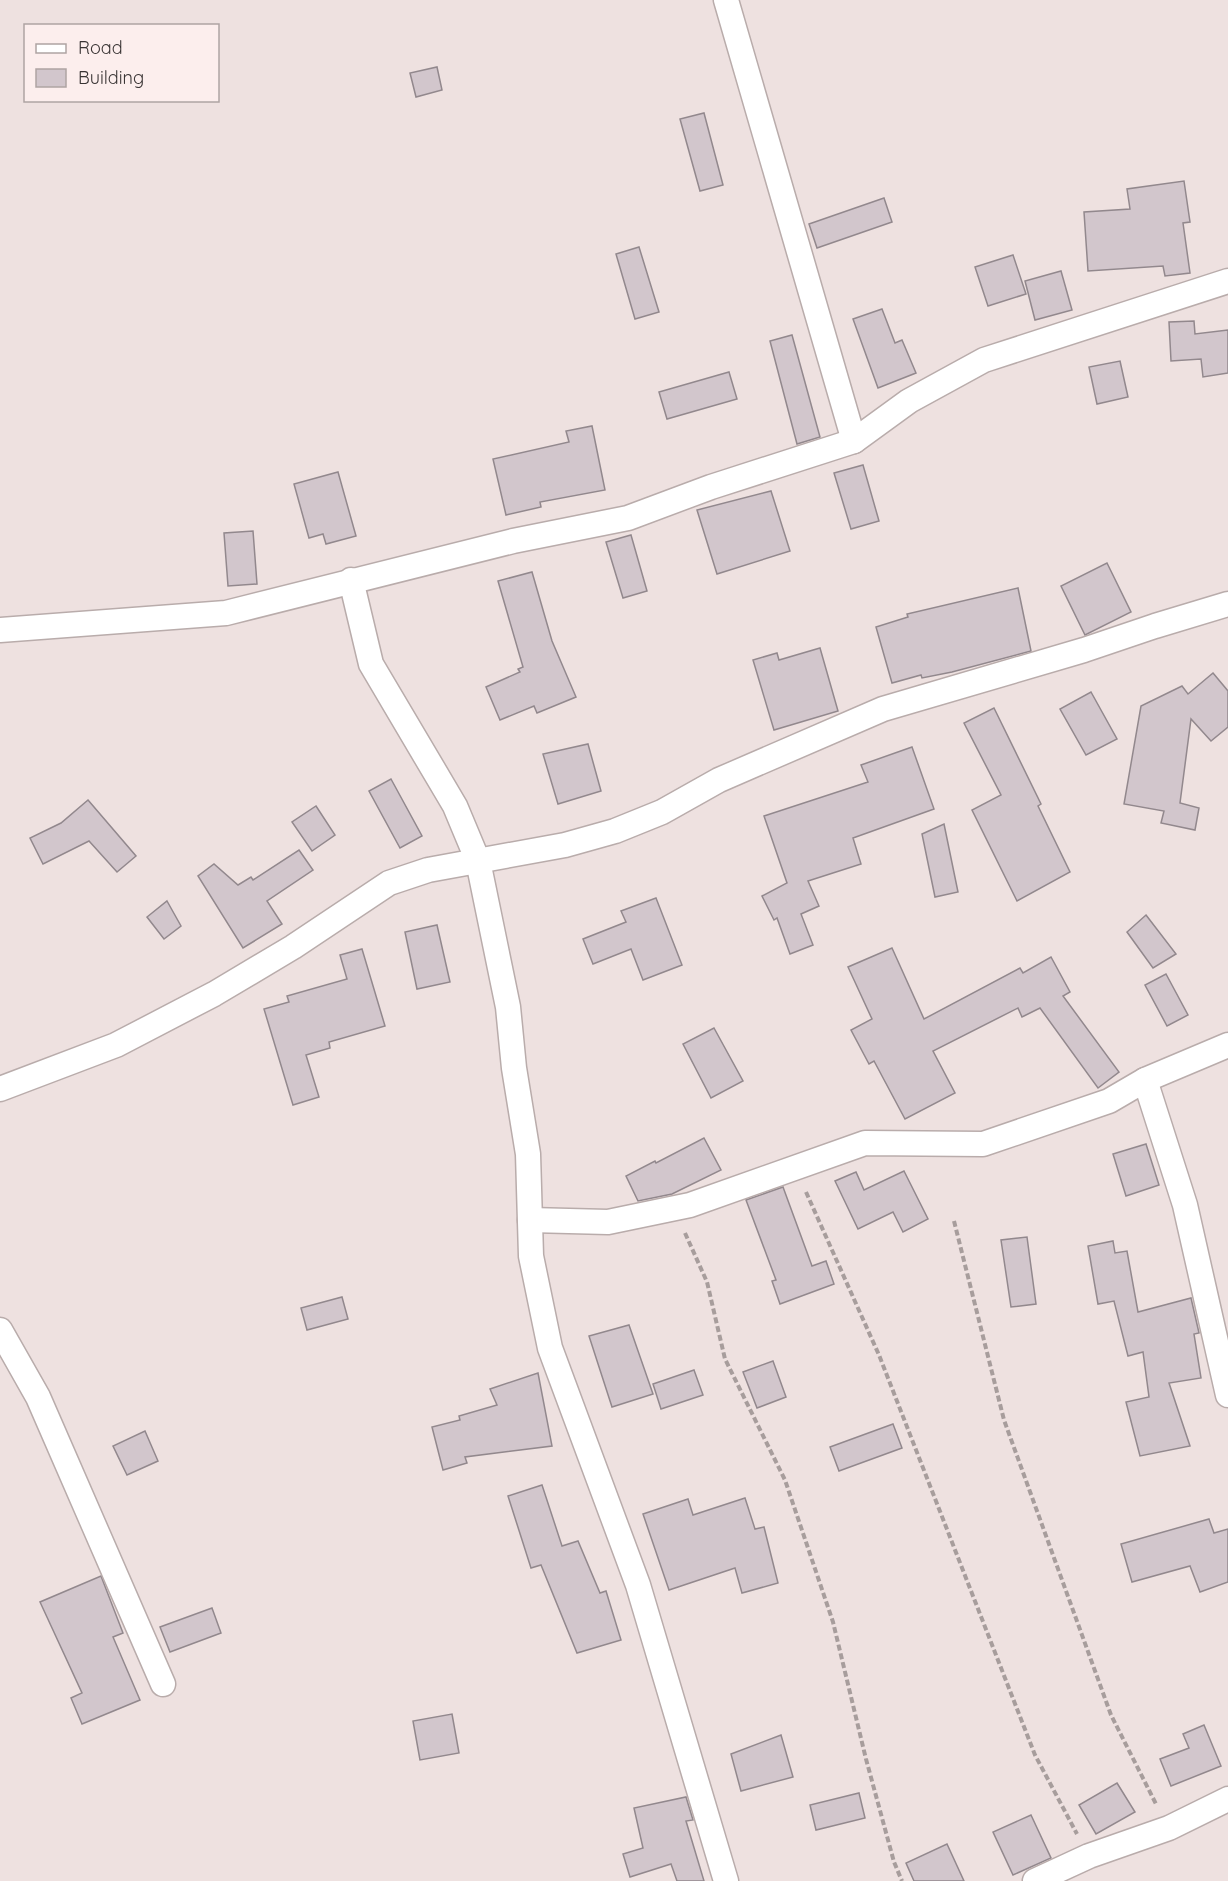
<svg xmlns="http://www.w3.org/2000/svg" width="1228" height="1881" viewBox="0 0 1228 1881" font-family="Quicksand,sans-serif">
<rect width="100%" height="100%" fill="#eee1e0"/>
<!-- building -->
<g fill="#d2c6cc" stroke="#92888d" stroke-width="1.5">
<path d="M 437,67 L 442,90 L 416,97 L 410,73 Z"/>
<path d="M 704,113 L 723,185 L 700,191 L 680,119 Z"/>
<path d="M 1184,181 L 1190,222 L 1183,223 L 1190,273 L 1165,276 L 1163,266 L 1088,271 L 1084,212 L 1130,209 L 1127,189 Z"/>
<path d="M 884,198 L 892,222 L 817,248 L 809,224 Z"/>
<path d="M 639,247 L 659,312 L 635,319 L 616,254 Z"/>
<path d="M 1013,255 L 1026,294 L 988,306 L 975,267 Z"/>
<path d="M 1061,271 L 1072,310 L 1035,320 L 1025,281 Z"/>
<path d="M 882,309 L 895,343 L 902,340 L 916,373 L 878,388 L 853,319 Z"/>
<path d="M 1194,321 L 1195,334 L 1228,330 L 1228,373 L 1203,377 L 1201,359 L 1171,361 L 1169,322 Z"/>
<path d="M 792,335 L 820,437 L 797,444 L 770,341 Z"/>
<path d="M 1120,361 L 1128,397 L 1097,404 L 1089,367 Z"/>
<path d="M 729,372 L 737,399 L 667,419 L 659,392 Z"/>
<path d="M 592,426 L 605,490 L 540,502 L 541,507 L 506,515 L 493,459 L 569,442 L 566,431 Z"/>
<path d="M 863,465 L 879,521 L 851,529 L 834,473 Z"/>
<path d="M 338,472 L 356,536 L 326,544 L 323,534 L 309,538 L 294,484 Z"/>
<path d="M 771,491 L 790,551 L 717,574 L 697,510 Z"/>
<path d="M 253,531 L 257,584 L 228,586 L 224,533 Z"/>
<path d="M 631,535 L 647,591 L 623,598 L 606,542 Z"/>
<path d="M 1107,563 L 1131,612 L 1085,635 L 1061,586 Z"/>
<path d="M 532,572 L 552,641 L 576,697 L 537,713 L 534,706 L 500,720 L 486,687 L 520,672 L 518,669 L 523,667 L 498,581 Z"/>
<path d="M 1018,588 L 1031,651 L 952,672 L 922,678 L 921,675 L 892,683 L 876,627 L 908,617 L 907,614 Z"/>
<path d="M 820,648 L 838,711 L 774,730 L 753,660 L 777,653 L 779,660 Z"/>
<path d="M 1213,673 L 1228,691 L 1228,727 L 1211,741 L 1191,719 L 1180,803 L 1199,808 L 1195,830 L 1161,823 L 1164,811 L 1124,804 L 1141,706 L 1182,686 L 1188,694 Z"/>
<path d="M 1091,692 L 1117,739 L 1086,755 L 1060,709 Z"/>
<path d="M 994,708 L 1041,804 L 1038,806 L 1070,872 L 1017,901 L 972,810 L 1001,795 L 964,723 Z"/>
<path d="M 588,744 L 601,791 L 558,804 L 543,754 Z"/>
<path d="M 912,747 L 934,809 L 853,838 L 861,864 L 808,881 L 819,906 L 801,914 L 813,945 L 790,954 L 777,918 L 774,920 L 762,896 L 787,883 L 764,816 L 868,782 L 861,765 Z"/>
<path d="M 391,779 L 422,836 L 400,848 L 369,791 Z"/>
<path d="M 88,800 L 136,856 L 117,872 L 89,841 L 43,864 L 30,838 L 61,823 Z"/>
<path d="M 316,806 L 335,835 L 312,851 L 292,822 Z"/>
<path d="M 944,824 L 958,892 L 935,897 L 922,834 Z"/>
<path d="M 299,850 L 313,870 L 267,901 L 282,924 L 243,948 L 198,876 L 214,864 L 238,885 L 251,877 L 253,880 Z"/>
<path d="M 656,898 L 682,965 L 643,980 L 631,949 L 593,964 L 583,939 L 626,922 L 621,911 Z"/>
<path d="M 167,901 L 181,926 L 164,939 L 147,917 Z"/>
<path d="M 1146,915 L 1176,954 L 1153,968 L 1127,932 Z"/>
<path d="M 437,925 L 450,982 L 417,989 L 405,932 Z"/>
<path d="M 892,948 L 924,1019 L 1020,968 L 1023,973 L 1051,957 L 1070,992 L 1063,996 L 1119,1072 L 1098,1088 L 1040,1008 L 1022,1017 L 1018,1008 L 933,1051 L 955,1093 L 905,1119 L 874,1061 L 869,1064 L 851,1030 L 872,1019 L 848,967 Z"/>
<path d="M 362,949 L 385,1026 L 329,1042 L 330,1048 L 306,1055 L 319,1097 L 293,1105 L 264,1009 L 289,1002 L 287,996 L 347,979 L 340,955 Z"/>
<path d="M 1166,974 L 1188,1015 L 1167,1026 L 1145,985 Z"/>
<path d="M 714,1028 L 743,1081 L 711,1098 L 683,1044 Z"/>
<path d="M 704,1138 L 721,1170 L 672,1194 L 638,1201 L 626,1176 L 655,1161 L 656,1163 Z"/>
<path d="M 1146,1144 L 1159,1185 L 1126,1196 L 1113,1154 Z"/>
<path d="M 904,1171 L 928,1219 L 903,1232 L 893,1212 L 858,1229 L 835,1181 L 856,1172 L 864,1190 Z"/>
<path d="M 783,1187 L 812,1266 L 826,1261 L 834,1284 L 780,1304 L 772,1281 L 776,1280 L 746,1200 Z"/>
<path d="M 1027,1237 L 1036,1304 L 1011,1307 L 1001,1240 Z"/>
<path d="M 1113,1241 L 1115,1253 L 1127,1251 L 1138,1312 L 1191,1298 L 1199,1333 L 1194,1334 L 1201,1378 L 1169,1383 L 1190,1446 L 1140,1456 L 1126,1402 L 1149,1397 L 1143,1352 L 1128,1356 L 1114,1301 L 1098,1304 L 1088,1246 Z"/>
<path d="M 342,1297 L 348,1319 L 307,1330 L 301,1308 Z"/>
<path d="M 629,1325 L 653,1394 L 612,1407 L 589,1336 Z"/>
<path d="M 773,1361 L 786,1397 L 757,1408 L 743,1372 Z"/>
<path d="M 694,1370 L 703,1395 L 661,1409 L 653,1384 Z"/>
<path d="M 538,1373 L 552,1446 L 465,1457 L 467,1463 L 443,1470 L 432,1427 L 460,1420 L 459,1416 L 497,1405 L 490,1389 Z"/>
<path d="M 893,1424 L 902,1448 L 839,1471 L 830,1447 Z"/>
<path d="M 145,1431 L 158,1461 L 127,1475 L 113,1446 Z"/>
<path d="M 542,1485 L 562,1546 L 578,1541 L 600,1593 L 606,1591 L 621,1640 L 577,1653 L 541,1565 L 531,1568 L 508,1496 Z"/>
<path d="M 745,1498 L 755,1529 L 764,1527 L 778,1583 L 742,1593 L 735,1568 L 669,1590 L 643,1514 L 688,1499 L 693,1515 Z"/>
<path d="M 1209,1519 L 1214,1533 L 1228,1529 L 1228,1582 L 1200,1592 L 1190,1566 L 1132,1582 L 1121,1544 Z"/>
<path d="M 101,1576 L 123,1633 L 113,1637 L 140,1700 L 82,1724 L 71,1698 L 82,1693 L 40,1602 Z"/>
<path d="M 212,1608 L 221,1633 L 170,1652 L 160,1627 Z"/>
<path d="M 452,1714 L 459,1753 L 420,1760 L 413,1721 Z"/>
<path d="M 1204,1725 L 1221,1766 L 1171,1786 L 1160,1759 L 1189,1748 L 1183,1734 Z"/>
<path d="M 781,1735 L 793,1777 L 741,1791 L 731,1754 Z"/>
<path d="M 1117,1783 L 1135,1812 L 1096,1834 L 1079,1805 Z"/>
<path d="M 859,1793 L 865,1818 L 816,1830 L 810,1805 Z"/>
<path d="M 686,1797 L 693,1820 L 686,1821 L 704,1881 L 677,1881 L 671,1864 L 630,1877 L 623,1854 L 643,1848 L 634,1808 Z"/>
<path d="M 1031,1815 L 1051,1858 L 1013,1875 L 993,1832 Z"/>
<path d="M 947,1844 L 964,1881 L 914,1881 L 906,1863 Z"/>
</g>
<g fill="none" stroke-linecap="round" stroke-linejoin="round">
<defs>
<g id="street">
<path d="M 726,0 L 854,441"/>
<path d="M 351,580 L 371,664 L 455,806 L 478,861 L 508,1007 L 514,1068 L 528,1154 L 531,1256 L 550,1348 L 638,1585 L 726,1881"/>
<path d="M 0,630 L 226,613 L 513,541 L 628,518 L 711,487 L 854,441 L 909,401 L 984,360 L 1228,281"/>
<path d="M 1228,1045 L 1145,1080 L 1185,1205 L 1228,1395"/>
<path d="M 0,1089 L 116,1045 L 214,994 L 293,947 L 389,883 L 428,870 L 565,845 L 615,831 L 662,812 L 719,780 L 883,709 L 1084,650 L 1155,626 L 1228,604"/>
<path d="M 530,1220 L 608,1222 L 690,1205 L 865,1143 L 983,1144 L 1109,1101 L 1145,1080"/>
<path d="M 0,1330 L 38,1397 L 163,1684"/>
<path d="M 1035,1881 L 1089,1856 L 1169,1828 L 1228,1799"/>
</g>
</defs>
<!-- street casing -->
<use href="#street" stroke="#b9acab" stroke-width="27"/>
<!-- path -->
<g stroke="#a79d9c" stroke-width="4" stroke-dasharray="6 3" stroke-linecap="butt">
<path d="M 806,1192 L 879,1355 L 1035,1755 L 1077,1834"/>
<path d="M 954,1221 L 1004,1420 L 1111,1715 L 1156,1804"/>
<path d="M 685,1233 L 707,1282 L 725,1359 L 785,1480 L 833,1622 L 866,1759 L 894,1862 L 902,1881"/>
</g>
<!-- street -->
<use href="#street" stroke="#fff" stroke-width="24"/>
</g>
<!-- legend -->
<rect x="24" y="24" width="195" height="78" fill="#fceeed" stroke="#aea4a3" stroke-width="1.5"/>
<rect x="36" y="44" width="30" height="9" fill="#ffffff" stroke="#aea4a3" stroke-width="1.5"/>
<text x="78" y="54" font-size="18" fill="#393434">Road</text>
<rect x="36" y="69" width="30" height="18" fill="#d2c6cc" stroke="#aea4a3" stroke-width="1.5"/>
<text x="78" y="84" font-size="18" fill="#393434">Building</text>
</svg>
